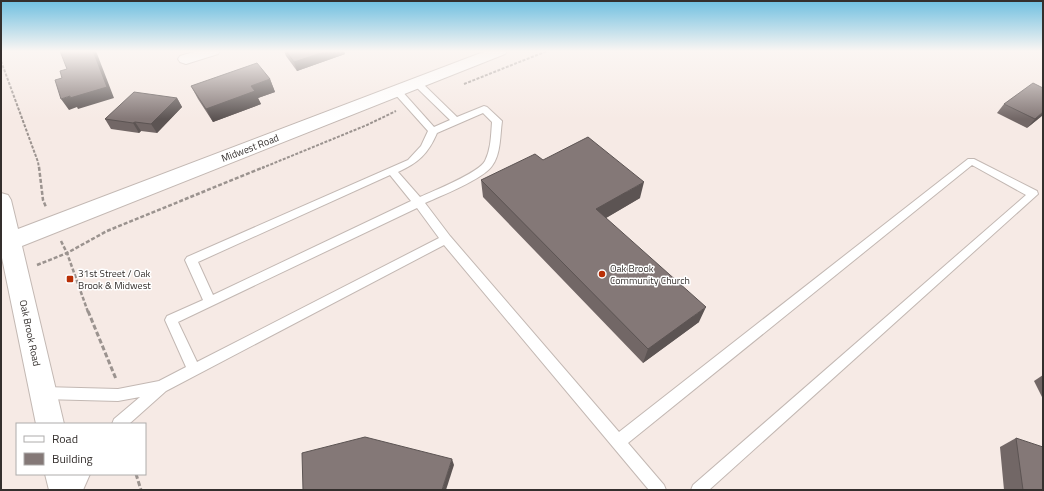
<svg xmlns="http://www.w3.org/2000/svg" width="1044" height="491" viewBox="0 0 1044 491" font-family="'Titillium Web',sans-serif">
<rect width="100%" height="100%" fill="#f6eae5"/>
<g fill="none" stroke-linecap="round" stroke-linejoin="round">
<defs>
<g id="lane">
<path d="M 417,80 L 420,81 L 457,117 L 484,106 L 487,107 L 502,121 C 500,135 501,154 492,166 C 483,179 441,196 425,203 L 450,236 L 619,432 L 968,159 L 974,159 L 1037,191 L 1038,194 L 709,490 L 691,490 L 693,485 L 1026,195 L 972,165 L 628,443 L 664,485 L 666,490 L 649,490 L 444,245 L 166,391 L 129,424 L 112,424 L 114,419 L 140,397 L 118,401 L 43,399 L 38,397 L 36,393 L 38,389 L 43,387 L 118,389 L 159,381 L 186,367 L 165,320 L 167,316 L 203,300 L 185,260 L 187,257 L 408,160 L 421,146 L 428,131 L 394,93 L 393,91 L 394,89 L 400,89 L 434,127 L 450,120 L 414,85 L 413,83 L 414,81 ZM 483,113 L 492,122 C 491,135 491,149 485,161 C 479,173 433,191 420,197 L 398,172 C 418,163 428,154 437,133 ZM 390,175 L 411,201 L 213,295 L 198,262 ZM 417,208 L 439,238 L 197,362 L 178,322 Z"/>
<path d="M 75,474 L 90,474 L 83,490 L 68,490 Z"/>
</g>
<path id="street" d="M 197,51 L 220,51 L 218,54 L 186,64 L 180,62 L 178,59 L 180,56 Z"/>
<g id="secondary">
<path d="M 486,51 L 507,51 L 505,54 L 22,246 L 64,424 L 36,424 L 1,253 L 1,193 L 8,195 L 11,200 L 18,229 Z"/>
<path d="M 45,474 L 75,474 L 79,490 L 49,490 Z"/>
</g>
</defs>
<!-- lane casing -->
<use href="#lane" stroke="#c3b8b3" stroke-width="2"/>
<!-- street casing -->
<use href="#street" stroke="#c3b8b3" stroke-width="2"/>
<!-- secondary casing -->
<use href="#secondary" stroke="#c3b8b3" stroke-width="2"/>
<!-- path-far2 -->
<g stroke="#9b938f" stroke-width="2" stroke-dasharray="3 1.5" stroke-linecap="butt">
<path d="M 1,61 L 38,162 L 39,168"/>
<path d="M 464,84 L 547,51"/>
<path d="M 262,168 L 367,125 L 396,111"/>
</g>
<!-- path-far1 -->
<g stroke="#9b938f" stroke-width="2.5" stroke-dasharray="4 2" stroke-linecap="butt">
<path d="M 39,167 L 43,200 L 46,207"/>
<path d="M 61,241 L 67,253 L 88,312"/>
<path d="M 37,265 L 67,253 L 107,231 L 264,167"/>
</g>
<!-- path -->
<g stroke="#9b938f" stroke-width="3" stroke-dasharray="5 2.5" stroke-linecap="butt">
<path d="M 88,311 L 116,379"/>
<path d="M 136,474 L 141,490"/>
</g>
<!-- lane -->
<use href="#lane" fill="#fff" fill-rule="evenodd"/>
<!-- street -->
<use href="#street" fill="#fff" fill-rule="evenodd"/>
<!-- secondary -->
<use href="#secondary" fill="#fff" fill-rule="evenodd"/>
</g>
<!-- wall -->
<g fill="#726766">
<path d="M 284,51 L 344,51 L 345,54 L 297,71 L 286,56 Z"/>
<path d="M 270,79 L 275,92 L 258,98 L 261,104 L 213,122 L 198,99 L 191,86 Z"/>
<path d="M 177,98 L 182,107 L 157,133 L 141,131 L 139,133 L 111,129 L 105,119 Z"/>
<path d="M 1004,104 L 1043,115 L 1027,128 L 997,113 Z"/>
<path d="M 543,160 L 640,198 L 606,218 L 699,322 L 643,363 L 483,197 L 481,180 Z"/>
<path d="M 1043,375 L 1043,399 L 1034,381 Z"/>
<path d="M 1016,438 L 1043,490 L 1004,490 L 1000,447 Z"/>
</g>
<!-- shaded-wall -->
<g fill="#5c5453">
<path d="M 93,51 L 103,51 L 96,51 L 114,98 L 78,109 L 77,107 L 69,110 L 61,99 L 70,96 Z"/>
<path d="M 327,51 L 344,51 L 345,54 L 297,71 L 294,62 Z"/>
<path d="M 270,79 L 275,92 L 258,98 L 261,104 L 213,122 L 206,109 L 251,86 Z"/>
<path d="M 177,98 L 182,107 L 157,133 L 151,124 Z"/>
<path d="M 1043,112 L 1043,115 L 1027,128 L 1035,119 Z"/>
<path d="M 135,122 L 141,131 L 139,133 L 133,123 Z"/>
<path d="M 644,182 L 640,198 L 594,225 L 596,209 Z"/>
<path d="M 706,307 L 699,322 L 643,363 L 648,349 Z"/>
<path d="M 452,459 L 454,465 L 446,490 L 442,490 Z"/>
</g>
<!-- building -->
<g fill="#847877" stroke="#5c5453">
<path d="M 60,51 L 93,51 L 107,87 L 70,98 L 70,96 L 61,99 L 55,80 L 62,78 L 60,71 L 67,69 Z"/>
<path d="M 286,51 L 327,51 L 294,62 Z"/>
<path d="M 257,63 L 270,79 L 251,86 L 255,91 L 206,109 L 191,86 Z"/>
<path d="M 1033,83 L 1043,88 L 1043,112 L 1035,119 L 1004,104 Z"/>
<path d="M 134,92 L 177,98 L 151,124 L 135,122 L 133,123 L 105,119 Z"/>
<path d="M 588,137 L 644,182 L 596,209 L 706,307 L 648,349 L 481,180 L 535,154 L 543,160 Z"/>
<path d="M 365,437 L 452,459 L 442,490 L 303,490 L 302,453 Z"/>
<path d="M 1016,438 L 1043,447 L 1043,490 L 1023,490 Z"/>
</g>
<!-- sky -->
<linearGradient id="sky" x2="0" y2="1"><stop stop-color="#6ebfe0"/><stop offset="0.43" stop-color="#fbf6f3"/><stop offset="1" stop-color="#fbf6f3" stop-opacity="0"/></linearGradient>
<rect width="1044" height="119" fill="url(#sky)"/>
<!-- markers -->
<g fill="#b92f06" stroke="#fff" stroke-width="1.5">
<circle cx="602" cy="274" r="4"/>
<rect x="66" y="275" width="8" height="8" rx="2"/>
</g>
<g text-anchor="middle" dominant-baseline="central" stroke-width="3" stroke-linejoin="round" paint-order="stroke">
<!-- street labels -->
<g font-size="10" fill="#342f2d" stroke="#fff">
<text transform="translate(250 148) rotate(-21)">Midwest Road</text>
<text transform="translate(30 333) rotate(78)">Oak Brook Road</text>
</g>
<!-- poi labels -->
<g font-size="10" fill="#342f2d" stroke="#fff" text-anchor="start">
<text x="610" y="268">Oak Brook<tspan x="610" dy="12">Community Church</tspan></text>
<text x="78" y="273">31st Street / Oak<tspan x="78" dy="12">Brook &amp; Midwest</tspan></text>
</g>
</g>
<!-- border -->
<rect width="1044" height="491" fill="none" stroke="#342f2d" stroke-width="4"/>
<!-- legend -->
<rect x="16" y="423" width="130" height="52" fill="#ffffff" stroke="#aeacab"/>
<rect x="24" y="436" width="20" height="6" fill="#ffffff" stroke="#aeacab"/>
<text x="52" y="443" font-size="12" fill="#342f2d">Road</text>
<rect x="24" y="453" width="20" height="12" fill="#847877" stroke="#aeacab"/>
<text x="52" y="463" font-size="12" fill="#342f2d">Building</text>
</svg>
